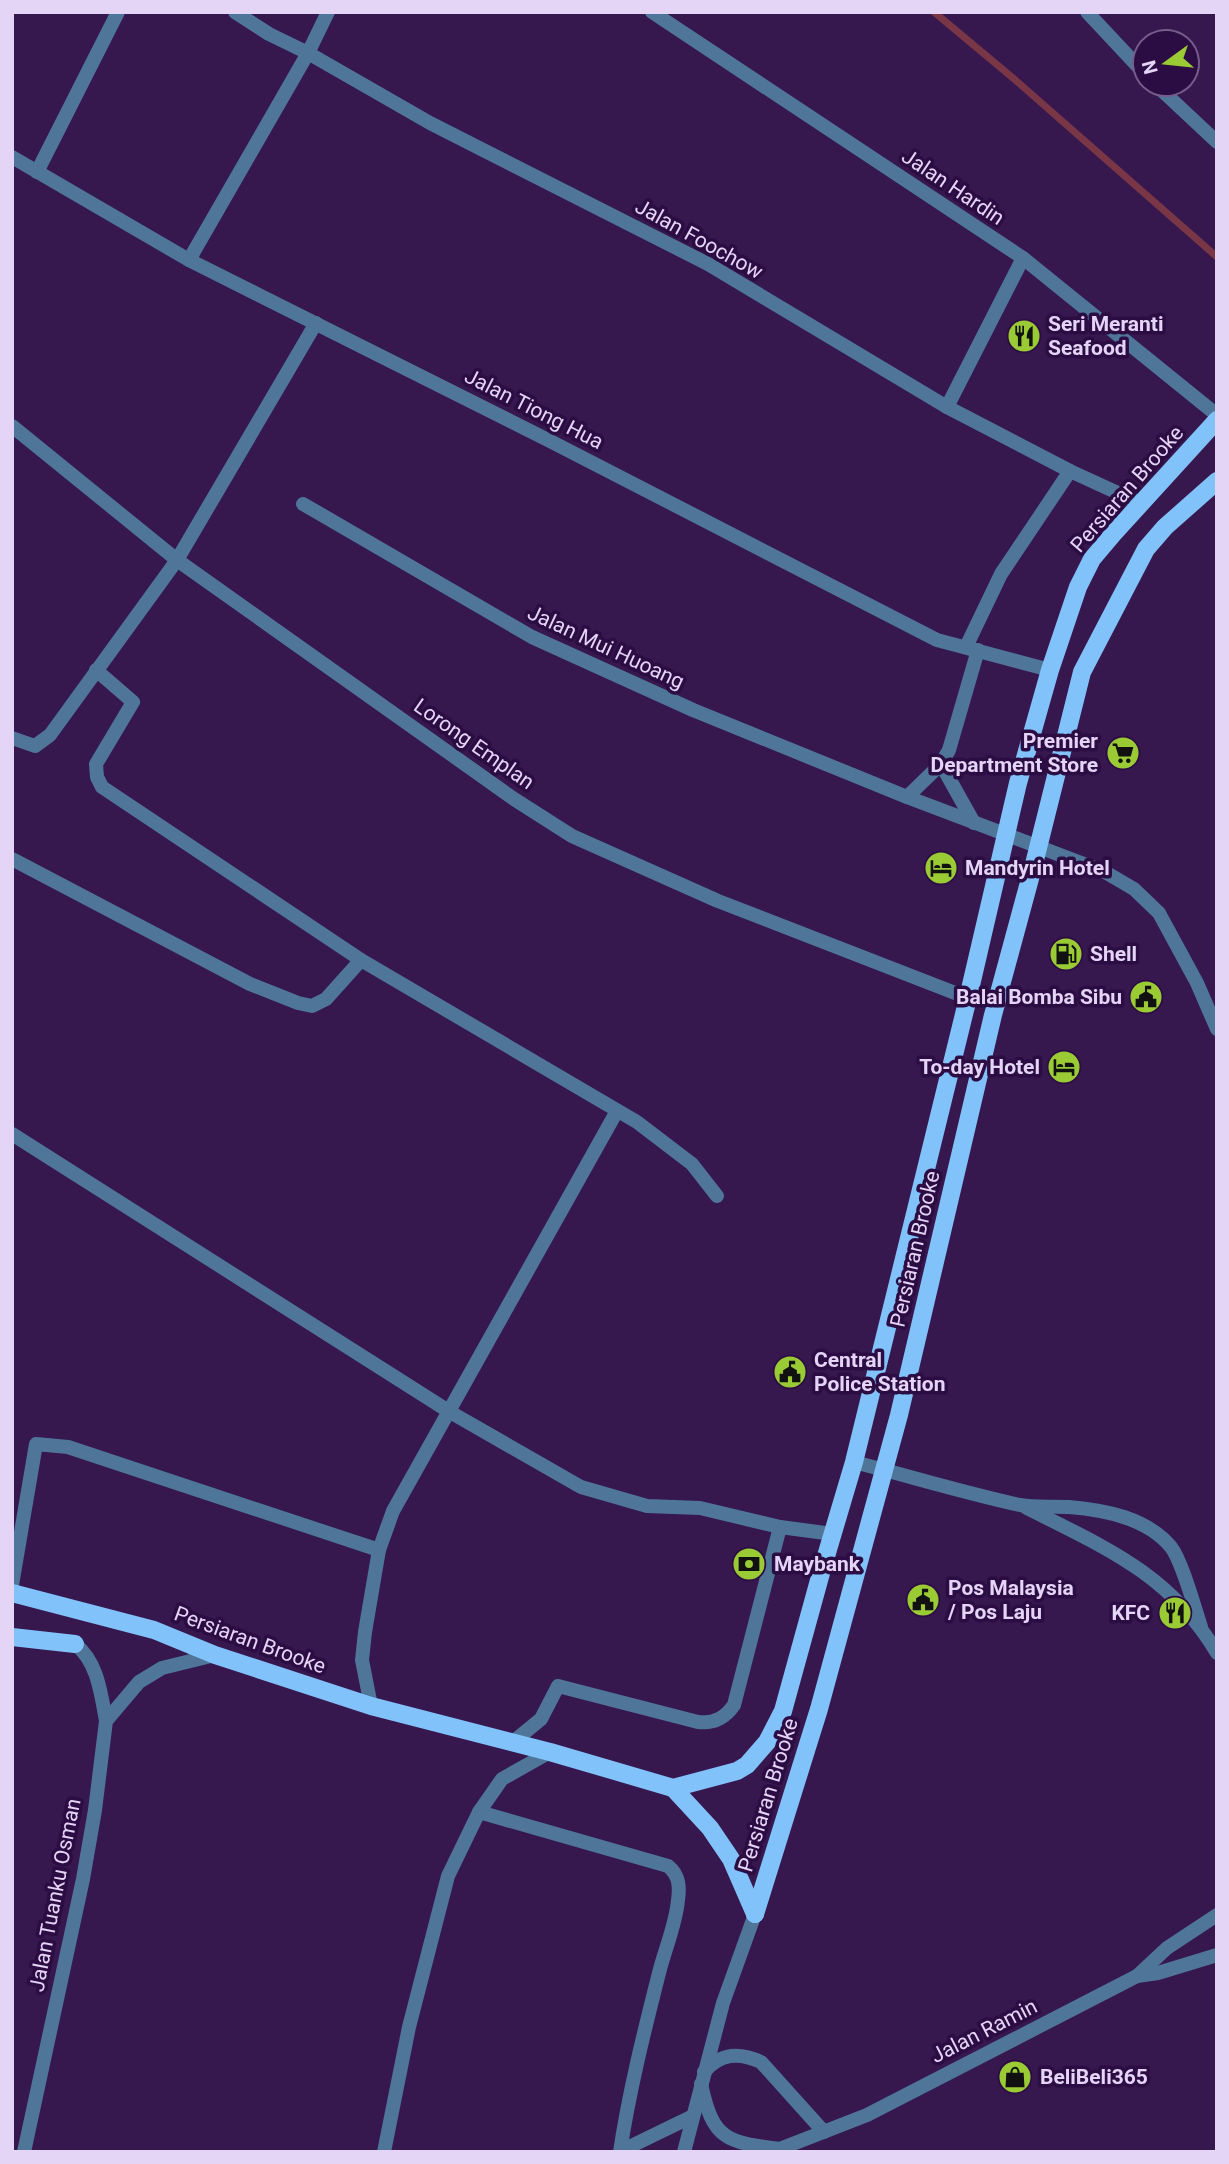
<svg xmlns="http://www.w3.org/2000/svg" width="1229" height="2164" viewBox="0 0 1229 2164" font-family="Roboto,sans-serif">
<rect width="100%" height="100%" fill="#36184e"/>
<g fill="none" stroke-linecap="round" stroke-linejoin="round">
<!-- stream -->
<path stroke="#783646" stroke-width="7" d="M 934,12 L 1013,78 L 1217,257"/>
<!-- minor -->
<g stroke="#4f7699" stroke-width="14">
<path d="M 235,12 L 269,34 L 308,53 L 430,123 L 708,264 L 947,407 L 1070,471 L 1142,504"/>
<path d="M 652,12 L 1023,258 L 1217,415"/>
<path d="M 1087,12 L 1145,74"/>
<path d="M 1155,84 L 1217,142"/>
<path d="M 12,157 L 189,260 L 550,441 L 937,640 L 1050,670"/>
<path d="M 37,172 L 118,12"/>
<path d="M 189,260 L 308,53 L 328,12"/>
<path d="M 947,407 L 1023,258"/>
<path d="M 12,426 L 177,560 L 514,799 L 572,836 L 718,901 L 968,998"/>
<path d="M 303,504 L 532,637 L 693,710 L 907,797 L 1105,872 L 1134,889 L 1159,913 L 1197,983 L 1217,1029"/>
<path d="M 966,647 L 1001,574 L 1070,471"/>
<path d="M 96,670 L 133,702 L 96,764 L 97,777 L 102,787 L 361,960 L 637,1122 L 692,1164 L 717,1196"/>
<path d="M 12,738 L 35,746 L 50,735 L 177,560 L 316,323"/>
<path d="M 941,764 L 974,823"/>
<path d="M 907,797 L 941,764 L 949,750 L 978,650"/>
<path d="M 12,859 L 250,984 L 298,1003 L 312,1006 L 326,999 L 361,960"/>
<path d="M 12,1134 L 450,1412 L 581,1487 L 647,1506 L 700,1508 L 780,1527 L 833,1534"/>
<path d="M 854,1462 C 909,1476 965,1493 1020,1505 C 1036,1508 1053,1506 1069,1507 C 1105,1510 1147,1518 1171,1547 C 1182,1561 1195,1609 1201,1627"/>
<path d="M 1027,1508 C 1106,1548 1170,1574 1217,1653"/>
<path d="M 12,1585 L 36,1444 L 68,1447 L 379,1550"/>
<path d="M 371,1706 L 362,1660 L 365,1632 L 379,1550 L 393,1511 L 617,1111"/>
<path d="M 513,1742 L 541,1719 L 558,1686 L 698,1722 C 714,1724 725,1718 734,1705 L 780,1527"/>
<path d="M 479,1812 L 668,1866 C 679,1875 680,1886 678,1900 C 676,1924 665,1949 659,1973 C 644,2032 629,2092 620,2152"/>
<path d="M 1137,1976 L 1167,1948 L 1217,1915"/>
<path d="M 704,2072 C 720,2053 739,2052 761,2062 L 824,2132"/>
<path d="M 701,2084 C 713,2140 726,2142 780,2149"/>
<path d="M 621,2151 L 693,2116"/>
<path d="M 384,2152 L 409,2027 L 448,1876 L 479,1812 L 502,1779 L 550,1752"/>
<path d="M 772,2152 L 867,2115 L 1137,1976 L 1158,1973 L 1217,1955"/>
</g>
<!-- tertiary -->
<g stroke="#4f7699" stroke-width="14">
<path d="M 75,1644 C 98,1662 101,1694 106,1721"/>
<path d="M 24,2152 L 83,1879 L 95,1810 L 106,1721 L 139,1682 L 162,1668 L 215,1655"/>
<path d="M 684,2152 L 723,2003 L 755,1914"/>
</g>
<!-- primary -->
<g stroke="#82c2fb" stroke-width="18">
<path d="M 12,1593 L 154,1630 L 215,1655 L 371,1706 L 550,1752 L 673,1788 L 737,1771 L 747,1765 L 767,1742 L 783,1711 L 821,1573 L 854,1462 L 968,998 L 1018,783 L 1050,670 L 1078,587 L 1092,559 L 1114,533 L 1217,420"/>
<path d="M 12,1637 L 75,1644"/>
<path d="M 673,1788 L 710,1828 L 731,1859 L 755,1914"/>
<path d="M 755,1914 L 819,1709 L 899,1415 L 993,1015 L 1034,864 L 1082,672 L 1146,549 L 1165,527 L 1217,481"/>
</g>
</g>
<!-- icons -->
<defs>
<symbol id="restaurant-disc" viewBox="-11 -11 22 22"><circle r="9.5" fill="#9acb34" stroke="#2b0c43"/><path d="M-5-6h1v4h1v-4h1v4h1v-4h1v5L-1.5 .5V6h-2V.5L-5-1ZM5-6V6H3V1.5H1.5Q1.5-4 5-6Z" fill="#111"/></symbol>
<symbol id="supermarket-disc" viewBox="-11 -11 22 22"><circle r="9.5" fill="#9acb34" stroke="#2b0c43"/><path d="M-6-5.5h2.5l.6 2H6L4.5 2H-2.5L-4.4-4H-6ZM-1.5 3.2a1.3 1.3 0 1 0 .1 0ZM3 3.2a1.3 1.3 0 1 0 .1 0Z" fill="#111"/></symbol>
<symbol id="hotel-disc" viewBox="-11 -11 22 22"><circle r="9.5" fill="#9acb34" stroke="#2b0c43"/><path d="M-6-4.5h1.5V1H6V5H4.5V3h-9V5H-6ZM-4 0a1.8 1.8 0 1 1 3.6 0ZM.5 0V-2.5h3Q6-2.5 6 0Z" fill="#111"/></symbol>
<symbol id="fuel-disc" viewBox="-11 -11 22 22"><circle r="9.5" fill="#9acb34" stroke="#2b0c43"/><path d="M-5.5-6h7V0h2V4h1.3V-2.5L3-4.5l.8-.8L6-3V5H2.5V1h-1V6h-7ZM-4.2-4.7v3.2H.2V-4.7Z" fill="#111"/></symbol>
<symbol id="civic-disc" viewBox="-11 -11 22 22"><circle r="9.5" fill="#9acb34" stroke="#2b0c43"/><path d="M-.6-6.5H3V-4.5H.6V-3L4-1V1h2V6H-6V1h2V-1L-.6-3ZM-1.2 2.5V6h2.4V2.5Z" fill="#111"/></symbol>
<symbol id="bank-disc" viewBox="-11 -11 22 22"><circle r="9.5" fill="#9acb34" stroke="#2b0c43"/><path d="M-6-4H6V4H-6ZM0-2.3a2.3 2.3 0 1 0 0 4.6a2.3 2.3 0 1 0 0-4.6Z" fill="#111"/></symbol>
<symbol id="shop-disc" viewBox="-11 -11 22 22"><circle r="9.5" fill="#9acb34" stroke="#2b0c43"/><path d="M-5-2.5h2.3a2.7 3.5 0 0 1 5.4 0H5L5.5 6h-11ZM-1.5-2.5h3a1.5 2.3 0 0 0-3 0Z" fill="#111"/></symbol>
</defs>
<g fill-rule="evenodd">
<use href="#restaurant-disc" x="1005" y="317" width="38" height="38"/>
<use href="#supermarket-disc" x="1104" y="734" width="38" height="38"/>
<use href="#hotel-disc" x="922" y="849" width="38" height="38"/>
<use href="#fuel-disc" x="1047" y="935" width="38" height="38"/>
<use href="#civic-disc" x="1127" y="978" width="38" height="38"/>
<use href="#hotel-disc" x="1045" y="1048" width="38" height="38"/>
<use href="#civic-disc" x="771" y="1353" width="38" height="38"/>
<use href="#bank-disc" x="730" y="1545" width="38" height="38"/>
<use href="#civic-disc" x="904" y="1581" width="38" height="38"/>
<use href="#restaurant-disc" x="1156" y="1594" width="38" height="38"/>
<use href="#shop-disc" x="996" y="2058" width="38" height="38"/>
</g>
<g text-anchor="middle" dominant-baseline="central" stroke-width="7" stroke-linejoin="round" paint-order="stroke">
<!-- street labels -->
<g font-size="21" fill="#e4d4f6" stroke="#2b0c43">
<text transform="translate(953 187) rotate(34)">Jalan Hardin</text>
<text transform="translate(699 239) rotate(29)">Jalan Foochow</text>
<text transform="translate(534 409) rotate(27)">Jalan Tiong Hua</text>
<text transform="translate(1127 489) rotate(-49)">Persiaran Brooke</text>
<text transform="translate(606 647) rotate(25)">Jalan Mui Huoang</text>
<text transform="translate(474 744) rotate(35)">Lorong Emplan</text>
<text transform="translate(915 1249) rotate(-77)">Persiaran Brooke</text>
<text transform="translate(250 1640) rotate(20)">Persiaran Brooke</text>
<text transform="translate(768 1795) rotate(-73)">Persiaran Brooke</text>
<text transform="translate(55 1895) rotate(-79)">Jalan Tuanku Osman</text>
<text transform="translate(984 2031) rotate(-27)">Jalan Ramin</text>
</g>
<!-- poi labels -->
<g font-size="21" font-weight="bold" fill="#e4d4f6" stroke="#2b0c43" text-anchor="start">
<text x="1048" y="324">Seri Meranti<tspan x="1048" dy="24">Seafood</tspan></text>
<text x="1098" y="741" text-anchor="end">Premier<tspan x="1098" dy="24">Department Store</tspan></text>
<text x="965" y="868">Mandyrin Hotel</text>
<text x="1090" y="954">Shell</text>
<text x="1122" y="997" text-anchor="end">Balai Bomba Sibu</text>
<text x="1040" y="1067" text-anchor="end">To-day Hotel</text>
<text x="814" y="1360">Central<tspan x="814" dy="24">Police Station</tspan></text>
<text x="774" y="1564">Maybank</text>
<text x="948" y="1588">Pos Malaysia<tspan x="948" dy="24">/ Pos Laju</tspan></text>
<text x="1150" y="1613" text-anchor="end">KFC</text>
<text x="1040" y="2077">BeliBeli365</text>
</g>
</g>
<!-- border -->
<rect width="1229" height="2164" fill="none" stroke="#e4d4f6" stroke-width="28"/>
<!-- north arrow -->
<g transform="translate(1166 63) rotate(255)"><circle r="33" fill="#2b0c43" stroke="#755c8b" stroke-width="2"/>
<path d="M0-5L12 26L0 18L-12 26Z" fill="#9acb34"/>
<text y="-10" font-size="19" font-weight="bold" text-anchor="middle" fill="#e4d4f6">N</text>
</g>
</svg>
